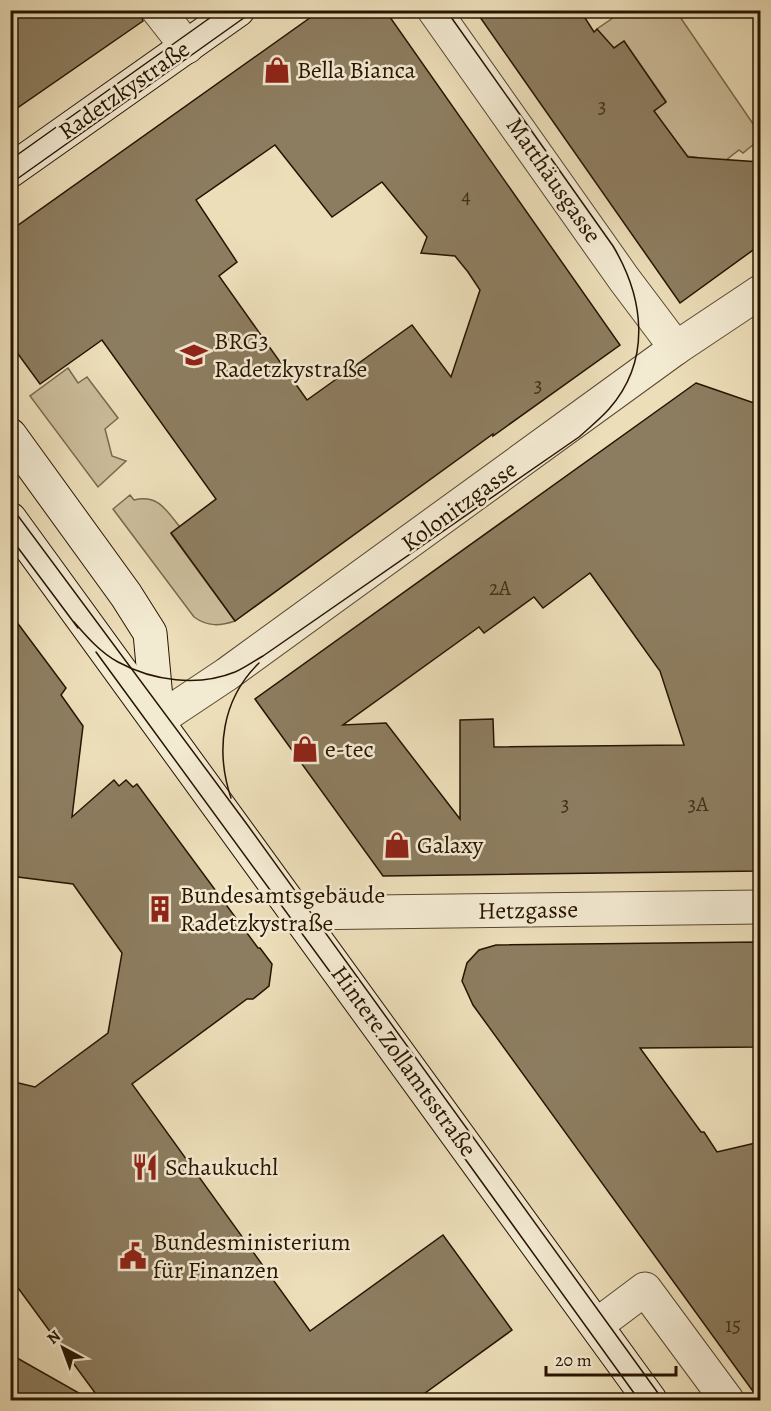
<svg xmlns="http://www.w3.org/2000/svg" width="771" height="1411" viewBox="0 0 771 1411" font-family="Alegreya,serif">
<rect width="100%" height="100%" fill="#ecdeb9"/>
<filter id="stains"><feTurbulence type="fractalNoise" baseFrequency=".00333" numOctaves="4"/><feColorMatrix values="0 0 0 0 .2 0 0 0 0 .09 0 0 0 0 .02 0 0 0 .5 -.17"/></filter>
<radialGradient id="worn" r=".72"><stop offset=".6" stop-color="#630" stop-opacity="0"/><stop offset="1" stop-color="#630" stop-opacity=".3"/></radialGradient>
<!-- green -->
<g fill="#cbbc9a" stroke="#79684d" stroke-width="1.5">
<path d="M 623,11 L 676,11 L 760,134 L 760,139 L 743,153 L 739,150 L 712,171 L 701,158 L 686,156 L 654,111 L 666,101 L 624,41 L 612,49 L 597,29 Z"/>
<path d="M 68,368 L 78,383 L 87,377 L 118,418 L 105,429 L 112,456 L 126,461 L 98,487 L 30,396 Z"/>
<path d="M 130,495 L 134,500 C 158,494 166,510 180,527 L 171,534 L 235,621 C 220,626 208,627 194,617 L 113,509 Z"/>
</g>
<!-- building -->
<g fill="#8d7d60" stroke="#271400" stroke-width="1.5" fill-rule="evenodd">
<path d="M 10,10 L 140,10 L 143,21 L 10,113 Z"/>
<path d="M 321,10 L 385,10 L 620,345 L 493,436 L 493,434 L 235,621 L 171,533 L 216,499 L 102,340 L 40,384 L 10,343 L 10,231 ZM 275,145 L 332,217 L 382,182 L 427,237 L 421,253 L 455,256 L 468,272 L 480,290 L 451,377 L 412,325 L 307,400 L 219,276 L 237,262 L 196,200 Z"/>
<path d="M 475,10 L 580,10 L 594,32 L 597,29 L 614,48 L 624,41 L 666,102 L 654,111 L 688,157 L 760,162 L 760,245 L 680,303 Z"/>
<path d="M 696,383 L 760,405 L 760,871 L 383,876 L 255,699 ZM 590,573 L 660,671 L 684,745 L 494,747 L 493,719 L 460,720 L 460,819 L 386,723 L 343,725 L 479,627 L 484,633 L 534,597 L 543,608 Z"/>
<path d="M 10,613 L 66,688 L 61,695 L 83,726 L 72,817 L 114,780 L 119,786 L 126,780 L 133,787 L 137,784 L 258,948 L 260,948 L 272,964 L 269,986 L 253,999 L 247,999 L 132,1084 L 310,1331 L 443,1235 L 512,1330 L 414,1401 L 101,1401 L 10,1277 L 10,1081 L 35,1087 L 108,1033 L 122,953 L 73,884 L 10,876 Z"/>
<path d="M 760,942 L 760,1047 L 640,1048 L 701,1132 L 704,1132 L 717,1152 L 760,1142 L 760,1401 L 473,1005 L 462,981 L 467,963 L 479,950 L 496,945 Z"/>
<path d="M 10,1354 L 93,1401 L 10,1401 Z"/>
</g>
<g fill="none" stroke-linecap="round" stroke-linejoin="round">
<defs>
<g id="street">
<path d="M 158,10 L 187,47"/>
<path d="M 434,10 L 624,279 L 676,348"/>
<path d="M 158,720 L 227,674 L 676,348 L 760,292"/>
<path d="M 296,913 L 760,907"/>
<path d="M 597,1325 L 645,1289 L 727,1400"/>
</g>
<g id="secondary">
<path d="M 10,171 L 238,10"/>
<path d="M 10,435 L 126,595 L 150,633 L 158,720"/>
<path d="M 10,519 L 650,1400"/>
</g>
</defs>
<!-- street casing -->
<use href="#street" stroke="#58462e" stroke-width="35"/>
<!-- secondary casing -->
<use href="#secondary" stroke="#271400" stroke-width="35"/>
<!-- street -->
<use href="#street" stroke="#f3ead2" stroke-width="33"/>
<!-- secondary -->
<use href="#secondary" stroke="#f3ead2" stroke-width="33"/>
<!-- tram -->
<g stroke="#271400" stroke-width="1.5">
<path d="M 10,160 L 221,10"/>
<path d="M 10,184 L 255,10"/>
<path d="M 10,505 L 246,823 L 663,1400"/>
<path d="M 10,537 L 78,628"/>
<path d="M 74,622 C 87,637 101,653 118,662 C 153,681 198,687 235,672 C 244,668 254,661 263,656 L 579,437 C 589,428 600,419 609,409 C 652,360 644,298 613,246 L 446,10"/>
<path d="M 96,652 L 344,991 L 639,1400"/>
<path d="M 231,798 C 215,750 222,699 259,663"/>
</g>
</g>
<!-- icons -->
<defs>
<symbol id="shop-bare" viewBox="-9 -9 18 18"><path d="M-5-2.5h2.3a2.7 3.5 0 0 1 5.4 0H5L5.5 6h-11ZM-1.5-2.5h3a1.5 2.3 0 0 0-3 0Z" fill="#8f2418" stroke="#f3ead2" stroke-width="2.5" paint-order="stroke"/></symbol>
<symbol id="school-bare" viewBox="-9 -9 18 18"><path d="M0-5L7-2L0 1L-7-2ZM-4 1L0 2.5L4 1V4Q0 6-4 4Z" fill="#8f2418" stroke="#f3ead2" stroke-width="2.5" paint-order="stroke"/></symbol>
<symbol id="building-bare" viewBox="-9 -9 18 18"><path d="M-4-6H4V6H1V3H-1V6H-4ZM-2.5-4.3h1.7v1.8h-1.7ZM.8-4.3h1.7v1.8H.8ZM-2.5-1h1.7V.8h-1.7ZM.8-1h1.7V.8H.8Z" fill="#8f2418" stroke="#f3ead2" stroke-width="2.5" paint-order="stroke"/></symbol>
<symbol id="restaurant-bare" viewBox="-9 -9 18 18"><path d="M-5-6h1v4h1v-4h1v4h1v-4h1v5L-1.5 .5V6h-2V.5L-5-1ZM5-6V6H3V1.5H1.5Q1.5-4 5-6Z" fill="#8f2418" stroke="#f3ead2" stroke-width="2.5" paint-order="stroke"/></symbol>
<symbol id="civic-bare" viewBox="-9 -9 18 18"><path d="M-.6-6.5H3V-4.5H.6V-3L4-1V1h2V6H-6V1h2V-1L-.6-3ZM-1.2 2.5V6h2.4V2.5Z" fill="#8f2418" stroke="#f3ead2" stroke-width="2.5" paint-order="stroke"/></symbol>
</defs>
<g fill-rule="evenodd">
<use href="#shop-bare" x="258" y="51" width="38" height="38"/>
<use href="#school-bare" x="175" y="336" width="38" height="38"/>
<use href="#shop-bare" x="286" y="730" width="38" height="38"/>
<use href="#shop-bare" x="378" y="826" width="38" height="38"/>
<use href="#building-bare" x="141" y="890" width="38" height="38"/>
<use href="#restaurant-bare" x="126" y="1148" width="38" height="38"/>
<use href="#civic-bare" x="114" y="1237" width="38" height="38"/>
</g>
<g text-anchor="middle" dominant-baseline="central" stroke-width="5" stroke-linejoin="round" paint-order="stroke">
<!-- number labels -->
<g font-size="21" fill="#402e18">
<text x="602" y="106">3</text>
<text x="466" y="196">4</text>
<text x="538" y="385">3</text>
<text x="500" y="588">2A</text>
<text x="565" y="804">3</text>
<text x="698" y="804">3A</text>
<text x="733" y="1325">15</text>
</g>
<!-- poi labels -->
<g font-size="24" fill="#271400" stroke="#f3ead2" text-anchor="start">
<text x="297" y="70">Bella Bianca</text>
<text x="214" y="341">BRG3<tspan x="214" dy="28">Radetzkystraße</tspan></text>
<text x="325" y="749">e-tec</text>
<text x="417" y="845">Galaxy</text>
<text x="180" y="895">Bundesamtsgebäude<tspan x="180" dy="28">Radetzkystraße</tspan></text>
<text x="165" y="1167">Schaukuchl</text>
<text x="153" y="1242">Bundesministerium<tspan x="153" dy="28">für Finanzen</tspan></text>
</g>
<!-- street labels -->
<g font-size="24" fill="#271400" stroke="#f3ead2">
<text transform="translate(124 90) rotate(-35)">Radetzkystraße</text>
<text transform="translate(554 180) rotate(55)">Matthäusgasse</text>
<text transform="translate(459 506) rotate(-36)">Kolonitzgasse</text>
<text transform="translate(528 910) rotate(-1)">Hetzgasse</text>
<text transform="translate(404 1061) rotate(54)">Hintere Zollamtsstraße</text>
</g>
</g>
<!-- margin -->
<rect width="771" height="1411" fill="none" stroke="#ecdeb9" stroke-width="36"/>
<rect x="12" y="12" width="747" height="1387" fill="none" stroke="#271400" stroke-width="3"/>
<rect x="18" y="18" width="735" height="1375" fill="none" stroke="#271400" stroke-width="1.5"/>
<!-- north arrow -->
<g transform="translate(63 1348) rotate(319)" stroke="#f3ead2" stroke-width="4.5" paint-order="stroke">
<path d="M0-4.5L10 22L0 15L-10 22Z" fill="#271400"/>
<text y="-9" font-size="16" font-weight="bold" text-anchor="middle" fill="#271400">N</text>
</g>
<!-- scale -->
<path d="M546 1366v9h130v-9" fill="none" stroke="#271400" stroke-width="3"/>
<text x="555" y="1366" font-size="18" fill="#271400" stroke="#f3ead2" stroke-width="4.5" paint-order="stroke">20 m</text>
<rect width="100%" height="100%" filter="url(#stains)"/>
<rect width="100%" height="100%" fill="url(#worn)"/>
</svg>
